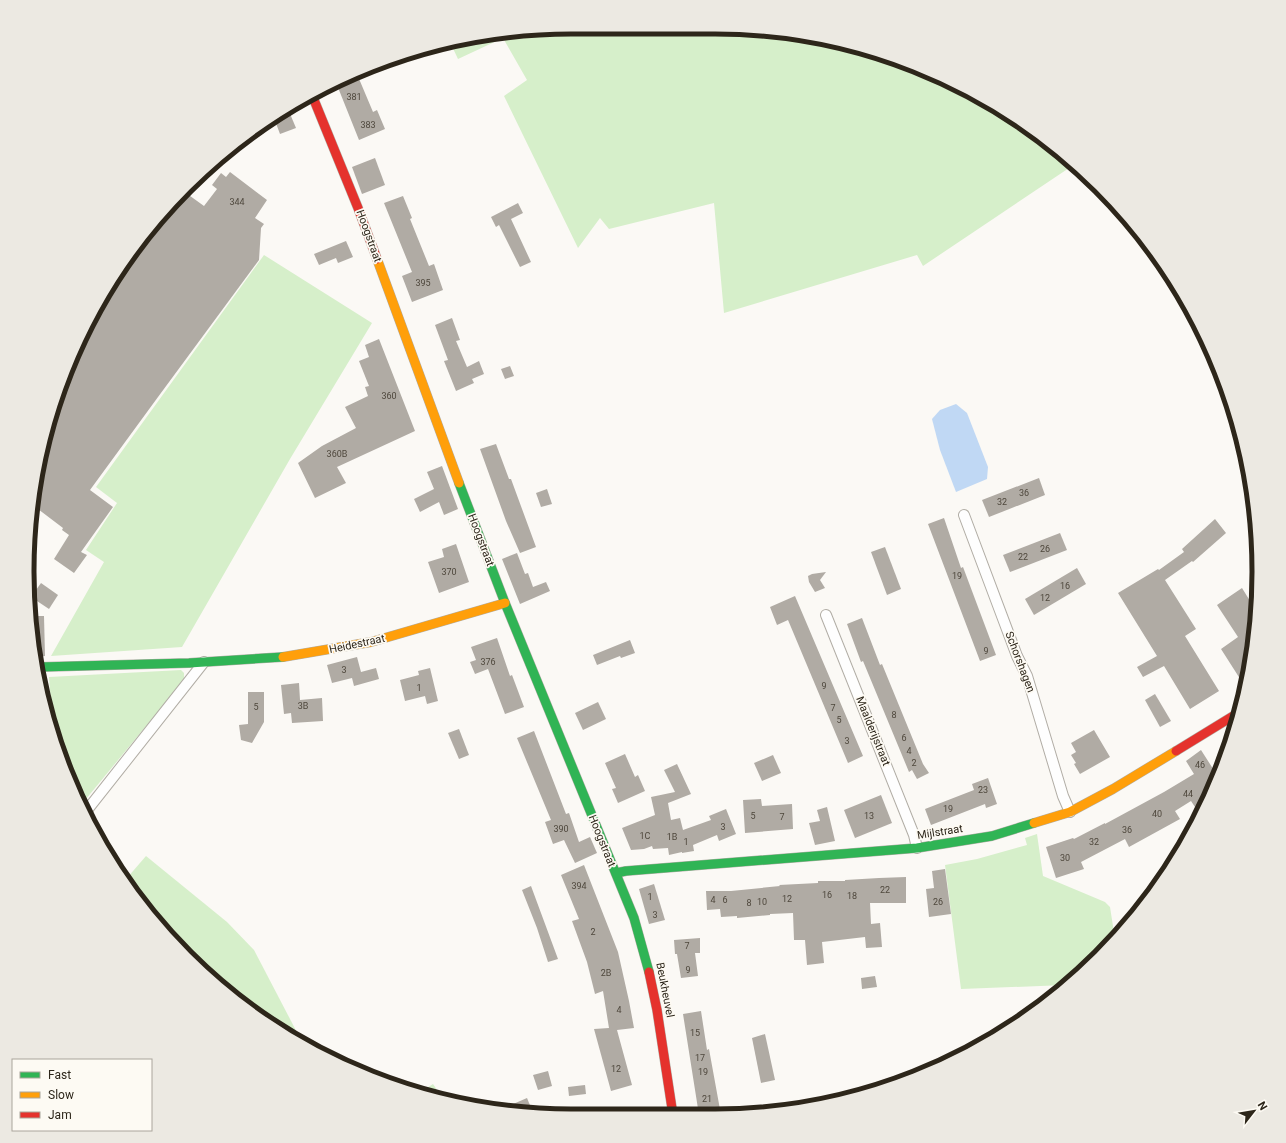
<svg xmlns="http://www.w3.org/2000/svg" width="1286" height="1143" viewBox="0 0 1286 1143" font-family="Roboto,sans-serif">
<rect width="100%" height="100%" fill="#fbf9f5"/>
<!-- green -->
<g fill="#d6efca">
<path d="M 572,27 L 750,28 L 821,37 L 923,68 L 987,100 L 1075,164 L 923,266 L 917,255 L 724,313 L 714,203 L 609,229 L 600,218 L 578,248 L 504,96 L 527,80 L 503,38 L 458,59 L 450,42 L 465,38 Z"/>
<path d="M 264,255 L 372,323 L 290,459 L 182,647 L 51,656 L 104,562 L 86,550 L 117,503 L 96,487 Z"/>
<path d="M 181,670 L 184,673 L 184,680 L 81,805 L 53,731 L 49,677 Z"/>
<path d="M 1037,834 L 1043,876 L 1105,902 L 1110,907 L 1115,939 L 1065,985 L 961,989 L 945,865 L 977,859 L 1027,845 L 1025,838 Z"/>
<path d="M 146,856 L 227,922 L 254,950 L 302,1042 L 240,1003 L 162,930 L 127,878 Z"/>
<path d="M 433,1084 L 444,1100 L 430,1097 L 419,1093 Z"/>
</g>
<!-- water -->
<path fill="#c0d8f4" d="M 956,404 L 967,413 L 988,467 L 987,479 L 956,492 L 940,450 L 932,419 L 940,410 Z"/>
<!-- building -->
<g fill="#b0aba4">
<path d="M 357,74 L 373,112 L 377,110 L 385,129 L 359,140 L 339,90 L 337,81 Z"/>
<path d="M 288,109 L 296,128 L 280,134 L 274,118 Z"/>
<path d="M 375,158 L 385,185 L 362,194 L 352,167 Z"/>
<path d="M 230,172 L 267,200 L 255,218 L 264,224 L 261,228 L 259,260 L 158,397 L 90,490 L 113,507 L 81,552 L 87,555 L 74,573 L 54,559 L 69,535 L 62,530 L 63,528 L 34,506 L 38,465 L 83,331 L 140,240 L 186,193 L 204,206 L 217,189 L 212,185 L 221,173 L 226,177 Z"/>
<path d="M 403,196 L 412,218 L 410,219 L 429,266 L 434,264 L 443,290 L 412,302 L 402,276 L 412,272 L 384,203 Z"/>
<path d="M 518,203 L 523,213 L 511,219 L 531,262 L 520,267 L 499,225 L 496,227 L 491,217 Z"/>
<path d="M 346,241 L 353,257 L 338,263 L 336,258 L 319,265 L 314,254 Z"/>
<path d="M 452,318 L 460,340 L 456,341 L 467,367 L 479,361 L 484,374 L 472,379 L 474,383 L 456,391 L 444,361 L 448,360 L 435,325 Z"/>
<path d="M 379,339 L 415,431 L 337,467 L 346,483 L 315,498 L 298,463 L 322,446 L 356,428 L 345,407 L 368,396 L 365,387 L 369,386 L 359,361 L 369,357 L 365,345 Z"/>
<path d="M 510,366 L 514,376 L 505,379 L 501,369 Z"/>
<path d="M 496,444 L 509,479 L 511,479 L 536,547 L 520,553 L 506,521 L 480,449 Z"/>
<path d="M 442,466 L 458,509 L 444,515 L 439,502 L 420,512 L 414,499 L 434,489 L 427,472 Z"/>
<path d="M 1039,478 L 1045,495 L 989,517 L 982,500 Z"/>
<path d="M 547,489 L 552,504 L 541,507 L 536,493 Z"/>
<path d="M 944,518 L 961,568 L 963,567 L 996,655 L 980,661 L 928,524 Z"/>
<path d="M 1215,519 L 1226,533 L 1193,562 L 1192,561 L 1165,580 L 1196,629 L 1185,636 L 1219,691 L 1190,709 L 1164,666 L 1143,677 L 1137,667 L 1157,656 L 1118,593 L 1158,569 L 1159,570 L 1184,552 L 1182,549 Z"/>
<path d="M 1060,533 L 1067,550 L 1010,572 L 1003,555 Z"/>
<path d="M 456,544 L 469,582 L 439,593 L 428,562 L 444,557 L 442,549 Z"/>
<path d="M 885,547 L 901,589 L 887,595 L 871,552 Z"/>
<path d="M 517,553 L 525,574 L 528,573 L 533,587 L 546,582 L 550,591 L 520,604 L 502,559 Z"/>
<path d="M 1077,568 L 1086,584 L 1034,615 L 1025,599 Z"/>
<path d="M 826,572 L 820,580 L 825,588 L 815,592 L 809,582 L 808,576 L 812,574 Z"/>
<path d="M 41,583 L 58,595 L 49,609 L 31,597 Z"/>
<path d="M 1242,588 L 1255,609 L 1254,643 L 1244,685 L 1221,649 L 1238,637 L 1217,605 Z"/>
<path d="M 795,596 L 863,756 L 848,763 L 788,620 L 777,625 L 770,607 Z"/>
<path d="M 33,616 L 44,616 L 45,656 L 38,657 Z"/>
<path d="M 862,618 L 880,665 L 882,664 L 923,764 L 929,773 L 917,779 L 912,770 L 909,772 L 863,661 L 861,662 L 847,624 Z"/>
<path d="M 497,638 L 510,676 L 512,675 L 524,707 L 505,714 L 488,669 L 475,674 L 470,662 L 476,660 L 471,647 Z"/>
<path d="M 630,640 L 635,653 L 621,658 L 620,656 L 597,665 L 593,655 Z"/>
<path d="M 357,657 L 361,672 L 376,668 L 379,679 L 354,686 L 352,678 L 332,683 L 327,665 Z"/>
<path d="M 430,668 L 438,701 L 427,704 L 425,696 L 405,701 L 400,680 L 419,675 L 418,671 Z"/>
<path d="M 299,683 L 300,700 L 322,698 L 323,721 L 292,723 L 291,713 L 284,714 L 281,685 Z"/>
<path d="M 248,692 L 264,692 L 264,722 L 252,743 L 241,740 L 239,725 L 248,724 Z"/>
<path d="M 1155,694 L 1171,721 L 1160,727 L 1145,700 Z"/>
<path d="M 598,702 L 606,719 L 583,730 L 575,713 Z"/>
<path d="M 459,729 L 469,755 L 459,759 L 448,733 Z"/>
<path d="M 1094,730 L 1110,757 L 1080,774 L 1074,764 L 1076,763 L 1071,755 L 1076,752 L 1071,743 Z"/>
<path d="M 534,731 L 566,814 L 569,813 L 579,842 L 590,837 L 597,853 L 575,863 L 564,840 L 553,844 L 545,822 L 551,820 L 517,738 Z"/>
<path d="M 1201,750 L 1217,775 L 1206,801 L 1195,807 L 1191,801 L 1175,811 L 1180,819 L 1129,847 L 1125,839 L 1081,862 L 1084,869 L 1056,878 L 1046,847 L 1073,838 L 1074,839 L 1105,823 L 1105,824 L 1164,792 L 1194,774 L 1186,761 Z"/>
<path d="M 625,754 L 635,777 L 638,775 L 645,791 L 618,803 L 612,789 L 616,788 L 605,763 Z"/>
<path d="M 773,755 L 781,773 L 762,781 L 754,763 Z"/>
<path d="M 677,764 L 691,794 L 668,803 L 671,820 L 680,818 L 683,830 L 711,820 L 709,816 L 726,809 L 736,834 L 719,841 L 717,835 L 693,845 L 694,851 L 682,853 L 682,852 L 669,855 L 668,848 L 653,849 L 652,846 L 644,849 L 631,850 L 622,828 L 655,815 L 651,797 L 675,792 L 664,770 Z"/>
<path d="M 988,778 L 997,804 L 986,808 L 985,804 L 931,825 L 925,809 L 974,790 L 972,784 Z"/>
<path d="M 881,795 L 892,823 L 855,838 L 844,810 Z"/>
<path d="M 761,799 L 762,806 L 792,804 L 793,829 L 745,833 L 743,800 Z"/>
<path d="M 827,807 L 835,841 L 815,845 L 809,823 L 820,821 L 817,810 Z"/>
<path d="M 584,865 L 618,952 L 629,1001 L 634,1028 L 617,1030 L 632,1085 L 611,1091 L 594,1029 L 609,1028 L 603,991 L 595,994 L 587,962 L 572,921 L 579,919 L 561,875 Z"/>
<path d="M 945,869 L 951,914 L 929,917 L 926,889 L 934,888 L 932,871 Z"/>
<path d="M 906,877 L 906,903 L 870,903 L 871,924 L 880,923 L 882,947 L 866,948 L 865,937 L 822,942 L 824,963 L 807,965 L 805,940 L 794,940 L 793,913 L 770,914 L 770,915 L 737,918 L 737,916 L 721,917 L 720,909 L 707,910 L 706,891 L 731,891 L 780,886 L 779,885 L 818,883 L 818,881 L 845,881 L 845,880 L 879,878 Z"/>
<path d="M 654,884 L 665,920 L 649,924 L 639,889 Z"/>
<path d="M 531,886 L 558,959 L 548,962 L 537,928 L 522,890 Z"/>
<path d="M 700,938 L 700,953 L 695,953 L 698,976 L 681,978 L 677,954 L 675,954 L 674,940 Z"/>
<path d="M 875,976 L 877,987 L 862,989 L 861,978 Z"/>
<path d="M 701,1011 L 707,1050 L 709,1049 L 721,1115 L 699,1115 L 683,1014 Z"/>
<path d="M 765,1034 L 775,1080 L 761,1083 L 752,1038 Z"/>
<path d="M 548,1071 L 552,1086 L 538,1090 L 533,1075 Z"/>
<path d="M 585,1085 L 586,1094 L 569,1096 L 568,1087 Z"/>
<path d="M 527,1098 L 534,1115 L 502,1109 Z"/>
</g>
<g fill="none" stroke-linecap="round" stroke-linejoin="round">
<defs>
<g id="street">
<path d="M 964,515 L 1017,656 L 1027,676 L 1063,796 L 1070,812"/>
<path d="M 826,615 L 914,835 L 917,848"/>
<path d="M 84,814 L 204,662"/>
</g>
<g id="fast">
<path d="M 459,483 L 505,603 L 634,918 L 649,972"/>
<path d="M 40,667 L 189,663 L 283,657"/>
<path d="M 616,873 L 626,871 L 917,848 L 992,836 L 1034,823"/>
</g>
<g id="slow">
<path d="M 377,259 L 459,483"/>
<path d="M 283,657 L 371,642 L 505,603"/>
<path d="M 1034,823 L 1070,812 L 1113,789 L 1176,751"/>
</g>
<g id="jam">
<path d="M 312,95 L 358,208 L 377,259"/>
<path d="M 1176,751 L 1238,713"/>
<path d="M 649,972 L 657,1010 L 673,1115"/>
</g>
</defs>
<!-- street casing -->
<use href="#street" stroke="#b1ada5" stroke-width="12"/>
<!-- fast casing -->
<use href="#fast" stroke="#b1ada5" stroke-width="10"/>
<!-- slow casing -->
<use href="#slow" stroke="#b1ada5" stroke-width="10"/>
<!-- jam casing -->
<use href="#jam" stroke="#b1ada5" stroke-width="10"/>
<!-- street -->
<use href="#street" stroke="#fefefe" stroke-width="10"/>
<!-- fast -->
<use href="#fast" stroke="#30b455" stroke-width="9"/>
<!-- slow -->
<use href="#slow" stroke="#ff9f0a" stroke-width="9"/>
<!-- jam -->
<use href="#jam" stroke="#e5322d" stroke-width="9"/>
</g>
<g text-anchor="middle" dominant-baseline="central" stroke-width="3.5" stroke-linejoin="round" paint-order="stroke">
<!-- number labels -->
<g font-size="9" fill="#4e473c">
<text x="354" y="97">381</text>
<text x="368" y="125">383</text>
<text x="237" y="202">344</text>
<text x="423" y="283">395</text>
<text x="389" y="396">360</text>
<text x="337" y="454">360B</text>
<text x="1024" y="493">36</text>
<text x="1002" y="502">32</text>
<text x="1045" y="549">26</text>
<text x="1023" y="557">22</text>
<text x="449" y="572">370</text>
<text x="957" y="576">19</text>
<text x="1065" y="586">16</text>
<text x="1045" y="598">12</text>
<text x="986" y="651">9</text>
<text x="488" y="662">376</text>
<text x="344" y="670">3</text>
<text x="824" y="686">9</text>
<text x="419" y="688">1</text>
<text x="303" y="706">3B</text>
<text x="256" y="707">5</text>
<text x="833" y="708">7</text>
<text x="894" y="715">8</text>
<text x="839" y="720">5</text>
<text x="904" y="738">6</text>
<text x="847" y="741">3</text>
<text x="909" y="751">4</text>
<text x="914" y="763">2</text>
<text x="1200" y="765">46</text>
<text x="983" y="790">23</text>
<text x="1188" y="794">44</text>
<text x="948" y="809">19</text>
<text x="1157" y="814">40</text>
<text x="753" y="816">5</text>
<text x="869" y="816">13</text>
<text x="782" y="817">7</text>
<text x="723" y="827">3</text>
<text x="561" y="829">390</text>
<text x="1127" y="830">36</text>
<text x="645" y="836">1C</text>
<text x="672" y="837">1B</text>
<text x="686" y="842">1</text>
<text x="1094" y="842">32</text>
<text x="1065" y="858">30</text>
<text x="579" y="886">394</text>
<text x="885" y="890">22</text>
<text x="827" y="895">16</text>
<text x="852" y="896">18</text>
<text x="650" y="897">1</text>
<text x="787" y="899">12</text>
<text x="713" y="900">4</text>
<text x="725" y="900">6</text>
<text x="762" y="902">10</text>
<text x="938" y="902">26</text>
<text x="749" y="903">8</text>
<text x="655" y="915">3</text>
<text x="593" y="932">2</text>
<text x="687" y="946">7</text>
<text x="688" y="970">9</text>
<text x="606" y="973">2B</text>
<text x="619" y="1010">4</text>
<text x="695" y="1033">15</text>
<text x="700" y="1058">17</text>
<text x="616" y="1069">12</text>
<text x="703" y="1072">19</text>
<text x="707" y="1099">21</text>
</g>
<!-- street labels -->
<g font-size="11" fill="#2d261a" stroke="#fdfaf3">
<text transform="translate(369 236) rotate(70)">Hoogstraat</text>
<text transform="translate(481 540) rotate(69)">Hoogstraat</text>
<text transform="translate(357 644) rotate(-12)">Heidestraat</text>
<text transform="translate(1020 662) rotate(69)">Schorshagen</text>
<text transform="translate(873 731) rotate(68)">Maalderijstraat</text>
<text transform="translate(940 832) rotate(-9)">Mijlstraat</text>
<text transform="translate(602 841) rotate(68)">Hoogstraat</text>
<text transform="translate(665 990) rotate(79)">Beukheuvel</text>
</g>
</g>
<!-- crop -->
<path d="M0 0H1286V1143H0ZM571 34H715A537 537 0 0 1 1252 571V572A537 537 0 0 1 715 1109H571A537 537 0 0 1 34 572V571A537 537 0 0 1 571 34Z" fill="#ece9e2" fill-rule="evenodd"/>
<path fill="none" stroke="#2d261a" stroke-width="5" d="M571 34H715A537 537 0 0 1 1252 571V572A537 537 0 0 1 715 1109H571A537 537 0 0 1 34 572V571A537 537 0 0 1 571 34Z"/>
<!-- legend -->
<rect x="12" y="1059" width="140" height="72" fill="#fdfaf3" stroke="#aaa59c"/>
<rect x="20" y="1072" width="20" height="6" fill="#30b455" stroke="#aaa59c"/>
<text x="48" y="1079" font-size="12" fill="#2d261a">Fast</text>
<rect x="20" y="1092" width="20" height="6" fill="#ff9f0a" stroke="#aaa59c"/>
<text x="48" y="1099" font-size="12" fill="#2d261a">Slow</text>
<rect x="20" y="1112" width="20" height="6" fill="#e5322d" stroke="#aaa59c"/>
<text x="48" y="1119" font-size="12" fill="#2d261a">Jam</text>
<!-- north arrow -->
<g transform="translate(1254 1111) rotate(59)" stroke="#fdfaf3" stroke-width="3" paint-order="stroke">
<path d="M0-3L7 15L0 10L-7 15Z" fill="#2d261a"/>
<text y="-6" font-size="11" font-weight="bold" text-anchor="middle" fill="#2d261a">N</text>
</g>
</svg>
